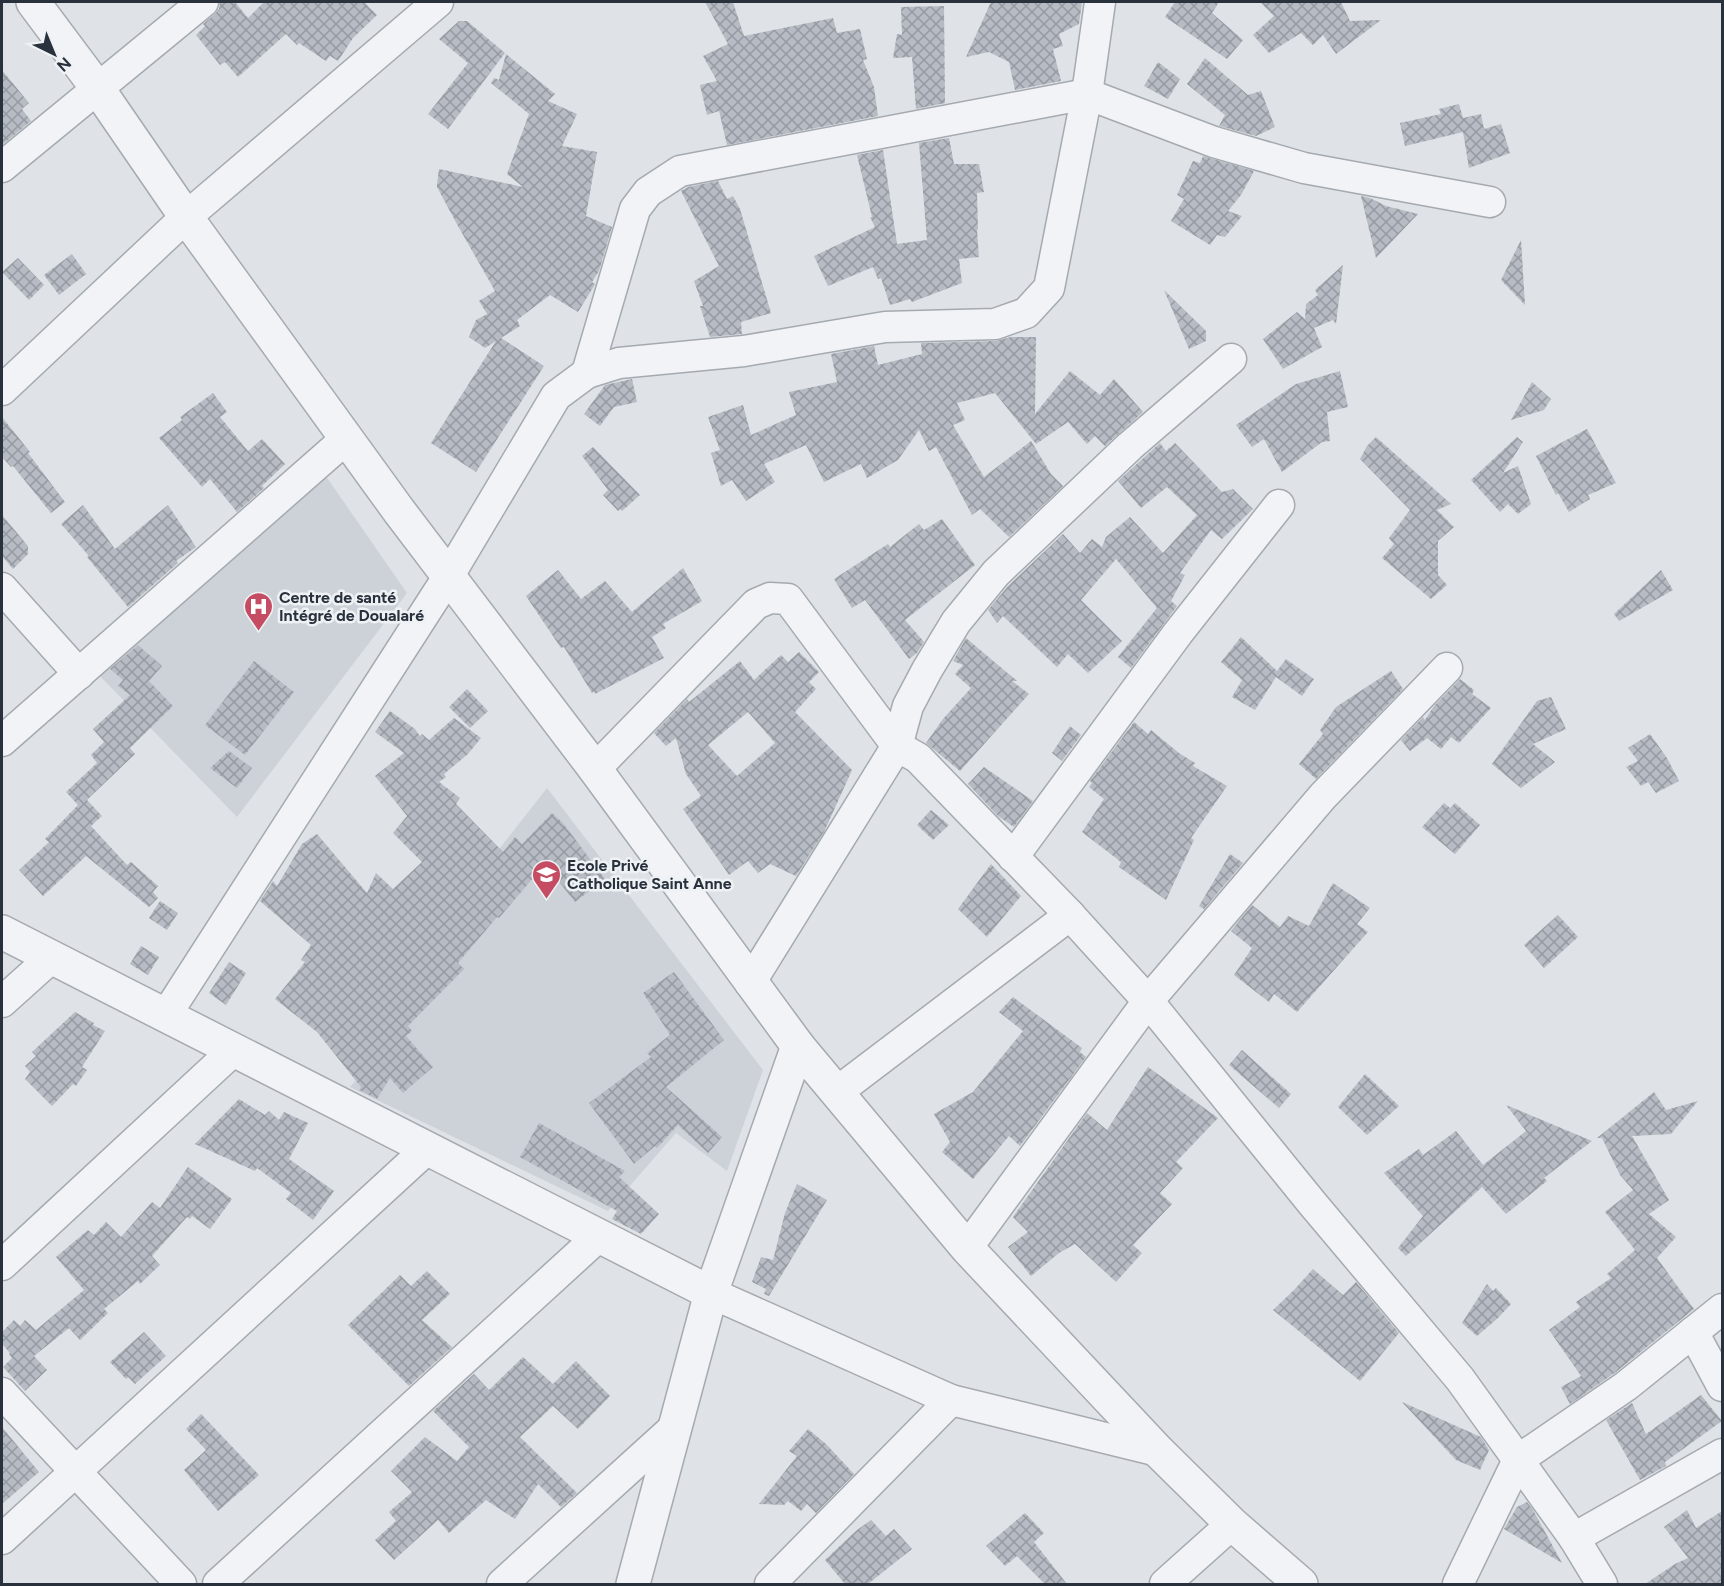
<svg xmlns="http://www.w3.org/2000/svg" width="1724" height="1586" viewBox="0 0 1724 1586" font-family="Figtree,sans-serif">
<defs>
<pattern id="building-cross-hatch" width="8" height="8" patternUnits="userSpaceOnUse" patternTransform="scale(1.5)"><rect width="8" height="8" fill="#b7bcc4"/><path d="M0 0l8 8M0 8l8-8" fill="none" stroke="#9599a0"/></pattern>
</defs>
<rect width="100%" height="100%" fill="#dfe3e7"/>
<!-- built -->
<g fill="#cdd2d9">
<path d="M 321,469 L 407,593 L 237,817 L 95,671 Z"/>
<path d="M 547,788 L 763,1070 L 727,1171 L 676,1133 L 608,1211 L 350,1087 L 389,1043 L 372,1011 Z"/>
</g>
<!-- building -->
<g fill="url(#building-cross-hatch)" fill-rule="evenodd">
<path d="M 220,2 L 235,2 L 248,18 L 264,2 L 364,2 L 377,15 L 353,38 L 338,61 L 330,56 L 326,61 L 299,43 L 297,45 L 286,34 L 238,77 L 225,62 L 220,65 L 196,35 L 205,26 L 203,24 L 214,15 L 219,9 Z"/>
<path d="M 705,2 L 733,2 L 744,36 L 833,18 L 837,33 L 860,29 L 867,59 L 863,60 L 874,87 L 878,116 L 727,145 L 719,111 L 707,115 L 700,85 L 717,81 L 703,56 L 728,44 Z"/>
<path d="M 991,2 L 1082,2 L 1079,24 L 1059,34 L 1063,46 L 1053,49 L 1061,81 L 1015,90 L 1009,62 L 989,52 L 966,57 Z"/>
<path d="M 1175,2 L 1219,2 L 1212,13 L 1243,40 L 1227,59 L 1165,17 Z"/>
<path d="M 1260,2 L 1341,2 L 1350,21 L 1381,20 L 1336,54 L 1323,35 L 1313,45 L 1301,33 L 1269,53 L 1253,35 L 1274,16 Z"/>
<path d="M 944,6 L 945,103 L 916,109 L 912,57 L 893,58 L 897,34 L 902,35 L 901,7 Z"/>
<path d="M 459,21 L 467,21 L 505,53 L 448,129 L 428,114 L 468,63 L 439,39 Z"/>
<path d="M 506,54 L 555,94 L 548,101 L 577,114 L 562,146 L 597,152 L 586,216 L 612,227 L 599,271 L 592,282 L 595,284 L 594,286 L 578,312 L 550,295 L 517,320 L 520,326 L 501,338 L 544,366 L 476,472 L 431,443 L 496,341 L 485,348 L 469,337 L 476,320 L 487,314 L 479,301 L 495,291 L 458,226 L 437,187 L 437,184 L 439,169 L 523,187 L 507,174 L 529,114 L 491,83 L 494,78 L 499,80 Z"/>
<path d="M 1205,58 L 1248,95 L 1261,91 L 1275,127 L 1256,136 L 1219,126 L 1225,115 L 1187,84 Z"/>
<path d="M 1158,62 L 1180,79 L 1168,99 L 1144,86 Z"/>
<path d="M 2,70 L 29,103 L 22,109 L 31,121 L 2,145 Z"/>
<path d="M 1459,104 L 1463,118 L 1481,114 L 1484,129 L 1501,124 L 1510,153 L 1469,168 L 1463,132 L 1405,146 L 1400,123 L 1441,114 L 1439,109 Z"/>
<path d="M 949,138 L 954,164 L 979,164 L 984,192 L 977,193 L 978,229 L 977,230 L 979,257 L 959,259 L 962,283 L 912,302 L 910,299 L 890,305 L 881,278 L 878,279 L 873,267 L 828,286 L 814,256 L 875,227 L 870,217 L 872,217 L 857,155 L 883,150 L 897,244 L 927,240 L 919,143 Z"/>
<path d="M 1203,156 L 1254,171 L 1241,195 L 1228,211 L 1242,216 L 1225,237 L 1217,235 L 1210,245 L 1171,221 L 1184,199 L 1177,195 L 1193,161 L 1200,163 Z"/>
<path d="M 718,181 L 727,199 L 733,196 L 740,209 L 771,313 L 741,322 L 742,334 L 710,337 L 700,306 L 703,306 L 694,281 L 719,266 L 681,191 L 688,187 Z"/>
<path d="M 1361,196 L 1370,198 L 1386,206 L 1418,214 L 1376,258 Z"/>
<path d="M 1521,240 L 1525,305 L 1501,280 Z"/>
<path d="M 72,254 L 86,274 L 59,295 L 44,275 Z"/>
<path d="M 18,258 L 44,285 L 29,300 L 2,272 Z"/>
<path d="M 1343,265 L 1336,324 L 1333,320 L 1314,328 L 1322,347 L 1283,369 L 1263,339 L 1297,312 L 1305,319 L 1306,304 L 1318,295 L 1315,290 Z"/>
<path d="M 1164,290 L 1206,331 L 1206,341 L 1189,349 Z"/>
<path d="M 1011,337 L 1036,337 L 1035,414 L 1070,371 L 1100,395 L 1114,379 L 1143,412 L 1105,446 L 1095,436 L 1087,444 L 1068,422 L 1036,444 L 995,393 L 957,403 L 965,420 L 953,425 L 984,477 L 1031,441 L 1051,474 L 1063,486 L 1009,537 L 980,509 L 972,515 L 936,447 L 929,451 L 919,430 L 898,460 L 867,478 L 861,464 L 824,482 L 806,445 L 764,464 L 775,482 L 746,501 L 732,480 L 721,486 L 711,453 L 720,450 L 708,417 L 743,405 L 751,435 L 796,415 L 789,392 L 837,382 L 831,354 L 874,346 L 878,365 L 922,354 L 921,343 L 995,341 Z"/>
<path d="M 1340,371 L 1348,407 L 1327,412 L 1330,441 L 1322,442 L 1282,472 L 1264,439 L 1252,447 L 1236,425 L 1296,384 Z"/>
<path d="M 632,379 L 637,402 L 614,407 L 600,426 L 584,414 L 605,385 Z"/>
<path d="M 1532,382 L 1551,399 L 1544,410 L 1511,420 Z"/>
<path d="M 213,393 L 227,412 L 220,417 L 248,451 L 262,439 L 285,464 L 262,486 L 264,488 L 237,512 L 210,479 L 202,487 L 159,438 L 182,420 L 180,417 Z"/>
<path d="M 2,417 L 30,452 L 28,453 L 65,502 L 51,513 L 13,466 L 11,467 L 2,457 Z"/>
<path d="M 1587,429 L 1616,483 L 1588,495 L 1590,499 L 1569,512 L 1558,493 L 1556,495 L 1536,456 Z"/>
<path d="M 1376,437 L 1451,504 L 1437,510 L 1454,527 L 1438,541 L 1438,575 L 1447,585 L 1431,599 L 1382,558 L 1394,544 L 1389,538 L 1410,510 L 1360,459 L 1367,446 Z"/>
<path d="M 1517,437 L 1523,442 L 1503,473 L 1518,466 L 1531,504 L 1518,514 L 1508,504 L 1500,512 L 1471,480 Z"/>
<path d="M 1160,443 L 1166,451 L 1175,443 L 1222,492 L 1233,489 L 1253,509 L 1222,539 L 1211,530 L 1180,573 L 1185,575 L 1171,601 L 1177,606 L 1131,668 L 1118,657 L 1157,608 L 1116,559 L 1081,600 L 1122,641 L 1088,673 L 1068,654 L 1057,667 L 1003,616 L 997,623 L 988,610 L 1009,585 L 1063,534 L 1080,553 L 1092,539 L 1102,547 L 1106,537 L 1130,517 L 1163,553 L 1197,515 L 1167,487 L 1141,508 L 1118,481 Z"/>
<path d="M 593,447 L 640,495 L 622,511 L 620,509 L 618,511 L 603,495 L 608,490 L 582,456 Z"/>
<path d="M 83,505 L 115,549 L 168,505 L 196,547 L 176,561 L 178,563 L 128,607 L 87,557 L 89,556 L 61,524 Z"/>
<path d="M 2,515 L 28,546 L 28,554 L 13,569 L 2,556 Z"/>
<path d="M 942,519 L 975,565 L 905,620 L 924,642 L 917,653 L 909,659 L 865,600 L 852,608 L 834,579 L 888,544 L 890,547 L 919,524 L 924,530 Z"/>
<path d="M 683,568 L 702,601 L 663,624 L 666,628 L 652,637 L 664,658 L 595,694 L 594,691 L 592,693 L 564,647 L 561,648 L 526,596 L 558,570 L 581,599 L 605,581 L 632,612 Z"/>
<path d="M 1661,570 L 1673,590 L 1619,621 L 1614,614 Z"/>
<path d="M 1241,637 L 1277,671 L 1286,659 L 1314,679 L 1302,696 L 1276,677 L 1255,710 L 1232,697 L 1242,680 L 1221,662 Z"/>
<path d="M 966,638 L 1017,681 L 1012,681 L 1029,694 L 960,771 L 926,743 L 943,719 L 971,688 L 955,674 L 963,665 L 953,661 Z"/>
<path d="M 138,645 L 162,666 L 149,681 L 173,706 L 130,748 L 135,754 L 87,800 L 102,816 L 91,826 L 127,865 L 131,862 L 158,886 L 153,892 L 158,898 L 149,907 L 86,856 L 43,896 L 19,870 L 49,842 L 45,839 L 78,805 L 66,792 L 97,763 L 91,755 L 104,742 L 93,729 L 130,695 L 118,686 L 123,680 L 110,669 Z"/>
<path d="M 799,652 L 819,672 L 809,682 L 816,689 L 795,712 L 852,770 L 824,832 L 796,876 L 770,864 L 758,873 L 748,861 L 729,875 L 683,809 L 701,796 L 686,774 L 676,738 L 666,746 L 654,733 L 687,699 L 689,702 L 740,661 L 754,680 L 781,655 L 788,662 ZM 748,712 L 775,743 L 737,776 L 708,745 Z"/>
<path d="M 254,661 L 294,692 L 245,755 L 205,725 Z"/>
<path d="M 1391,671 L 1403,689 L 1316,779 L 1299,764 L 1323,734 L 1320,730 L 1336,707 Z"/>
<path d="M 1460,679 L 1474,690 L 1472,694 L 1491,708 L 1459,743 L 1451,737 L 1441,749 L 1427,738 L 1410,751 L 1401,740 L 1423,717 L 1425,720 L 1434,706 Z"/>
<path d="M 467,689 L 488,711 L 470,728 L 449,707 Z"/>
<path d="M 1551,697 L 1566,729 L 1533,744 L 1555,762 L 1521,788 L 1492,764 L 1537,701 Z"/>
<path d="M 390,711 L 415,729 L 420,736 L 422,734 L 429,740 L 454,718 L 481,738 L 468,754 L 444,774 L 446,777 L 439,782 L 460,798 L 456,804 L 503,852 L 515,837 L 522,844 L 552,813 L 563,823 L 605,879 L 575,902 L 545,864 L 499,918 L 497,917 L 458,963 L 464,969 L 408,1026 L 412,1031 L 406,1036 L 433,1067 L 403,1093 L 390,1078 L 377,1099 L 359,1090 L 361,1087 L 317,1032 L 275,999 L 305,962 L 301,960 L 311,945 L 260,901 L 273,881 L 277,886 L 302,844 L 317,834 L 367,893 L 376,873 L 393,889 L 422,862 L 393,833 L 407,816 L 375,776 L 404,753 L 375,732 Z"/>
<path d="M 1134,722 L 1148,734 L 1151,730 L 1179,753 L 1195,763 L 1193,766 L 1227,786 L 1191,838 L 1194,840 L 1166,900 L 1119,867 L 1121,862 L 1082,832 L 1104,799 L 1089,787 L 1092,783 L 1090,781 Z"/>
<path d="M 1070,726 L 1081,735 L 1062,761 L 1052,753 Z"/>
<path d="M 1650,734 L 1667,758 L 1679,781 L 1656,793 L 1648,782 L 1641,786 L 1626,767 L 1638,761 L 1628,748 Z"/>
<path d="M 229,751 L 252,768 L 237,788 L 210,768 Z"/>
<path d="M 984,767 L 1033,801 L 1014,827 L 998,816 L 968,784 Z"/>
<path d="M 1444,803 L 1450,808 L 1455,803 L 1480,825 L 1455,854 L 1422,827 Z"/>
<path d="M 931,810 L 949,825 L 933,840 L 917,825 Z"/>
<path d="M 1230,854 L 1243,863 L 1204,909 L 1199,906 Z"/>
<path d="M 991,864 L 1021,896 L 987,937 L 958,909 Z"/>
<path d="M 1333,883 L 1370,908 L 1357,924 L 1368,932 L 1297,1012 L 1274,994 L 1269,1002 L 1234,975 L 1252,948 L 1231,931 L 1252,905 L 1280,927 L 1288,916 L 1309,926 Z"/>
<path d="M 160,901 L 178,913 L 167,930 L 149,918 Z"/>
<path d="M 1558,915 L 1578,937 L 1544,968 L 1524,945 Z"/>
<path d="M 141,946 L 159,957 L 148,975 L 130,964 Z"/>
<path d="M 229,962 L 246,973 L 226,1005 L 209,993 Z"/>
<path d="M 674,972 L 724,1040 L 666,1087 L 722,1137 L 708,1153 L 678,1125 L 657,1148 L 655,1146 L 634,1164 L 589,1103 L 651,1057 L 647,1053 L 670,1035 L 643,993 Z"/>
<path d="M 1013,997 L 1082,1048 L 1080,1052 L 1086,1057 L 1020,1146 L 1009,1136 L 973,1179 L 942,1152 L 950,1142 L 934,1114 L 973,1092 L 1023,1031 L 999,1012 Z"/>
<path d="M 75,1012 L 94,1023 L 93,1025 L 105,1031 L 82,1067 L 87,1070 L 76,1086 L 73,1084 L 52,1106 L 25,1079 L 30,1072 L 25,1066 L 36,1056 L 32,1052 Z"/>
<path d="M 1242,1050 L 1291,1094 L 1279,1108 L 1229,1065 Z"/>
<path d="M 1148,1067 L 1218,1118 L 1176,1162 L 1183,1168 L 1160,1193 L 1172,1204 L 1133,1245 L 1142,1253 L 1116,1282 L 1075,1244 L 1059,1253 L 1031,1276 L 1008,1247 L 1028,1232 L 1013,1217 L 1087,1113 L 1107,1130 Z"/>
<path d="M 1365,1074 L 1399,1106 L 1367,1135 L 1338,1107 Z"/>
<path d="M 1654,1092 L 1666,1110 L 1698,1101 L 1671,1134 L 1632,1136 L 1669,1200 L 1649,1214 L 1676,1237 L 1657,1258 L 1694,1309 L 1616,1372 L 1570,1404 L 1561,1387 L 1581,1376 L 1549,1330 L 1580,1307 L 1576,1302 L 1611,1278 L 1607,1274 L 1635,1250 L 1605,1212 L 1633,1190 L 1620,1175 L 1602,1138 L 1597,1138 Z"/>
<path d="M 239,1099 L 265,1115 L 269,1111 L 279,1120 L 284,1112 L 308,1123 L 289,1159 L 334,1191 L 313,1220 L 286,1199 L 291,1193 L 257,1168 L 255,1171 L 195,1144 Z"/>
<path d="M 1506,1105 L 1592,1141 L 1544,1178 L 1547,1181 L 1506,1214 L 1482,1187 L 1406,1256 L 1398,1248 L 1423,1216 L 1384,1173 L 1419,1149 L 1423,1155 L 1456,1131 L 1483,1165 L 1526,1131 Z"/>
<path d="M 539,1123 L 625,1171 L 619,1177 L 659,1214 L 641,1234 L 612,1219 L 617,1211 L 520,1157 Z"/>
<path d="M 188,1167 L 232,1199 L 210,1229 L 192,1216 L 190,1219 L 187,1217 L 152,1256 L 160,1265 L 140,1284 L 138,1281 L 104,1309 L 108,1313 L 80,1340 L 69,1328 L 34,1356 L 47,1370 L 25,1391 L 3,1367 L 12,1358 L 9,1354 L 10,1353 L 2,1344 L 2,1332 L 14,1320 L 20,1326 L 25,1320 L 36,1330 L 84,1290 L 56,1257 L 88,1230 L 94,1235 L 106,1222 L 121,1237 L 152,1202 L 160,1208 Z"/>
<path d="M 797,1184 L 827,1200 L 769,1296 L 764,1294 L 766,1289 L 752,1282 L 761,1257 L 773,1260 L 785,1213 Z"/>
<path d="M 1313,1269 L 1343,1295 L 1356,1282 L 1399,1333 L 1360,1381 L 1273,1310 L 1294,1290 Z"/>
<path d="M 427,1271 L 450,1294 L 422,1320 L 452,1347 L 409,1386 L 348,1325 L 400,1275 L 411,1286 Z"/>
<path d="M 1487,1284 L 1493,1291 L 1496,1288 L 1511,1304 L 1498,1318 L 1477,1336 L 1462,1323 Z"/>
<path d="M 144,1332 L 166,1356 L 135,1384 L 128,1377 L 126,1379 L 110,1362 Z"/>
<path d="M 523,1357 L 553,1384 L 576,1361 L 610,1396 L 578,1429 L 553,1406 L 520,1437 L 577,1493 L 561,1507 L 538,1484 L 515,1519 L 486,1500 L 449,1533 L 438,1520 L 394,1560 L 375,1540 L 396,1521 L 389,1512 L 412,1492 L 391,1471 L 425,1437 L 457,1461 L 469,1447 L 433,1411 L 474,1374 L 489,1390 Z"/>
<path d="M 1701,1395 L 1722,1421 L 1665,1462 L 1666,1466 L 1640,1480 L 1606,1420 L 1632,1403 L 1646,1434 Z"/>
<path d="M 1402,1402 L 1481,1437 L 1489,1450 L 1480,1470 L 1456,1460 Z"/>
<path d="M 201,1414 L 259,1475 L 218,1511 L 184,1470 L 206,1450 L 186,1429 Z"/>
<path d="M 2,1427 L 39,1472 L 2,1504 Z"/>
<path d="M 808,1429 L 826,1444 L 854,1474 L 816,1513 L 807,1504 L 801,1511 L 788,1501 L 784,1505 L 759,1504 L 797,1456 L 789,1451 Z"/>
<path d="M 1527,1502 L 1533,1510 L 1562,1563 L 1504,1529 L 1517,1507 Z"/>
<path d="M 1687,1510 L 1696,1528 L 1722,1511 L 1722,1584 L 1645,1584 L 1675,1564 L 1688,1558 L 1664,1527 Z"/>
<path d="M 1025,1513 L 1044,1533 L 1034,1542 L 1067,1584 L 1045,1584 L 1017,1556 L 1005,1566 L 986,1546 Z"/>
<path d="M 871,1520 L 886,1536 L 894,1529 L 912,1549 L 868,1584 L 845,1584 L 825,1560 L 857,1530 Z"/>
</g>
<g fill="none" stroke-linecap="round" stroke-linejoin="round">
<defs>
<g id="minor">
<path d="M 2,167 L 203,2"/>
<path d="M 587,373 L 635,209 L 648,192 L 680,171 L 1087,94 L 1214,142 L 1304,168 L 1490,202"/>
<path d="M 2,390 L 186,217 L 438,2"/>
<path d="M 2,588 L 79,674"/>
<path d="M 2,741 L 347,438"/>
<path d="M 595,769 L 756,604 L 770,598 L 788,599 L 897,746 L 918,758 L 1070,915 L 1148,1001 L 1312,1203 L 1460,1379 L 1574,1538 L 1602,1584"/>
<path d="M 1013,857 L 1178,633 L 1279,505"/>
<path d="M 750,983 L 897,746 L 908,706 L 927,670 L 956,622 L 996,573 L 1130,446 L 1231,359"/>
<path d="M 2,1002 L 52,957"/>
<path d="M 166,1015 L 448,577 L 556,396 L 587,373 L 619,363 L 744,351 L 885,327 L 995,324 L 1026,313 L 1049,288 L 1087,94 L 1100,2"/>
<path d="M 837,1092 L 1070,915"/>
<path d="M 967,1248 L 1148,1001 L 1323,796 L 1447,668"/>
<path d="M 2,1265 L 234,1050"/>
<path d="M 711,1293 L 951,1400 L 1158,1451"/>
<path d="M 1693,1332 L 1722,1386"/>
<path d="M 2,1393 L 181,1584"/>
<path d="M 1574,1538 L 1722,1454"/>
<path d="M 2,1539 L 428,1148"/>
<path d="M 218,1584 L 599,1236"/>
<path d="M 502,1584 L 675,1427"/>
<path d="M 770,1584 L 951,1400"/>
<path d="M 1165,1584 L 1232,1524"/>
<path d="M 1458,1584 L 1518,1460 L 1626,1386 L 1722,1309"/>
</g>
<g id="tertiary">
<path d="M 33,2 L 98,89 L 186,217 L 399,511 L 595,769 L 798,1046 L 967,1248 L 1158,1451 L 1232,1524 L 1301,1584"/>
<path d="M 2,932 L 711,1293"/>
<path d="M 633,1584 L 711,1293 L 798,1046"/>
</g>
</defs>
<!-- minor casing -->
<use href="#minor" stroke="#a5aab1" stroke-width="33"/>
<!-- tertiary casing -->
<use href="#tertiary" stroke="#a5aab1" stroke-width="36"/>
<!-- minor -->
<use href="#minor" stroke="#f2f3f6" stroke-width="30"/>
<!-- tertiary -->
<use href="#tertiary" stroke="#f2f3f6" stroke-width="33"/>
</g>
<!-- icons -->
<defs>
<symbol id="hospital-pin" viewBox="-11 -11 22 30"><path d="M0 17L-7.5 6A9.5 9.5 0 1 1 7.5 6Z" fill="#c44c63" stroke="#eff2f5"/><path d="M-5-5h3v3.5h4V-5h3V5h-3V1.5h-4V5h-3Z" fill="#fff"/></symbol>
<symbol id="school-pin" viewBox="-11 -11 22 30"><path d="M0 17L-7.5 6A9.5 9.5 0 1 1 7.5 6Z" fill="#c44c63" stroke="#eff2f5"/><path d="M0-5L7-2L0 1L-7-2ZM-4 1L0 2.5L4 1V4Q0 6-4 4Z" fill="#fff"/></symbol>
</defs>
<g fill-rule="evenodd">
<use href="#hospital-pin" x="242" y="590" width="33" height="45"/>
<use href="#school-pin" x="530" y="858" width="33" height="45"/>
</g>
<g text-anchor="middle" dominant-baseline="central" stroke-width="5" stroke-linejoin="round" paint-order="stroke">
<!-- poi labels -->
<g font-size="16" font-weight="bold" fill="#29313d" stroke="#eff2f5" text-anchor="start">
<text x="279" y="597">Centre de santé<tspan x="279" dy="18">Intégré de Doualaré</tspan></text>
<text x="567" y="865">Ecole Privé<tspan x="567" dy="18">Catholique Saint Anne</tspan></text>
</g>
</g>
<!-- border -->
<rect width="1724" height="1586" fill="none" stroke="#29313d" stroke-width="6"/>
<!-- north arrow -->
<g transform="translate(54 54) rotate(137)" stroke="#eff2f5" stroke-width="4.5" paint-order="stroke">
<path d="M0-4.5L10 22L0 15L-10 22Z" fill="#29313d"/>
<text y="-9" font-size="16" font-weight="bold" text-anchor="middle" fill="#29313d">N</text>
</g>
</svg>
